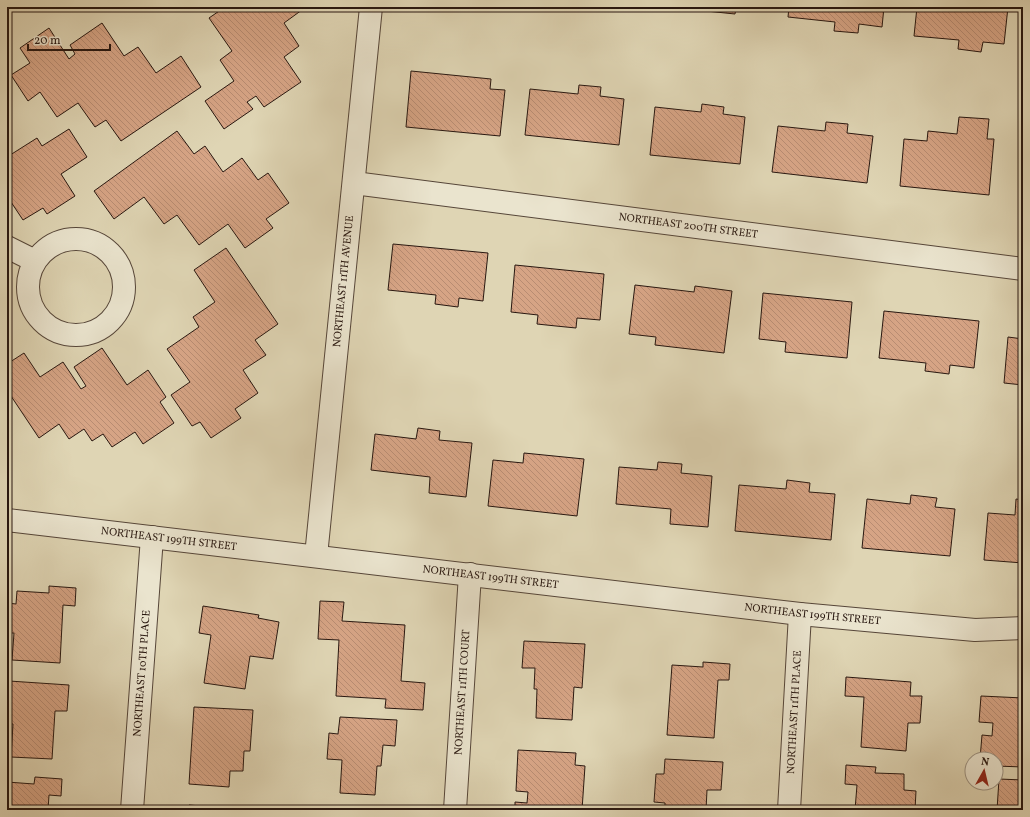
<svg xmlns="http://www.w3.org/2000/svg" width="1030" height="817" viewBox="0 0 1030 817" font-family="Vollkorn,serif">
<defs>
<pattern id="building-back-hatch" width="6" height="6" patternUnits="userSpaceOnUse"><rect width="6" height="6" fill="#d6a485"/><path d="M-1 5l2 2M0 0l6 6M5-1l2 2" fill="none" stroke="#b88c72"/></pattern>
</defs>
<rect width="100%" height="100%" fill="#dfd5b4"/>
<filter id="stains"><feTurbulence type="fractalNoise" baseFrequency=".005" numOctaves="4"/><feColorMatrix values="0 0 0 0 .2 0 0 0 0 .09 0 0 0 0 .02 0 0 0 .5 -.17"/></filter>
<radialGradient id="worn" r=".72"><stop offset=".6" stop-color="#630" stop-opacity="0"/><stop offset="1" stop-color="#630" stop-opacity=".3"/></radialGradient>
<!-- building -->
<g fill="url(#building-back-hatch)" stroke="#281710">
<path d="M 225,7 L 306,7 L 284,23 L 299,46 L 284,57 L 301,82 L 264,107 L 256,96 L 247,102 L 253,109 L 224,129 L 205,101 L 234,81 L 220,60 L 232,51 L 209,18 Z"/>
<path d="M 687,7 L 758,7 L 757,10 L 736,8 L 735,14 L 687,9 Z"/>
<path d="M 789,7 L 884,7 L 882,27 L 859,24 L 858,33 L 834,31 L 835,22 L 788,17 Z"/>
<path d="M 917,7 L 1008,7 L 1004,44 L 983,42 L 981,52 L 958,49 L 959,40 L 914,36 Z"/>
<path d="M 102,23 L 124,56 L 138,47 L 156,73 L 181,56 L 201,87 L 121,141 L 106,120 L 95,127 L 78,103 L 57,117 L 40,92 L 28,101 L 11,75 L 30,63 L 20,48 L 49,28 L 69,59 L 75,54 L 70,45 Z"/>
<path d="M 411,71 L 491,79 L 490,89 L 505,90 L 500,136 L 406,127 Z"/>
<path d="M 579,85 L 601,87 L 600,96 L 624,99 L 619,145 L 525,135 L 530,89 L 578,94 Z"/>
<path d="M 702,104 L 724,107 L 723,114 L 745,117 L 740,164 L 650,155 L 655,107 L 701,112 Z"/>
<path d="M 959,117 L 989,119 L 987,139 L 994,139 L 989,195 L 900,186 L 904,139 L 927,141 L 928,131 L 957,134 Z"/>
<path d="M 826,122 L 848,124 L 847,133 L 873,136 L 867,183 L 772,172 L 778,126 L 825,131 Z"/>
<path d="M 69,129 L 87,157 L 61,174 L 75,196 L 47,214 L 43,208 L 23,220 L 7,196 L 7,187 L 11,184 L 7,179 L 7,157 L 37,138 L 42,146 Z"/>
<path d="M 177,131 L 194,154 L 205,146 L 223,172 L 242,158 L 258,180 L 268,173 L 289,203 L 266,219 L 273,228 L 245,248 L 228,224 L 199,245 L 177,215 L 164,224 L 144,197 L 114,219 L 94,191 Z"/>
<path d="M 1023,177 L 1023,205 L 1020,204 Z"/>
<path d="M 393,244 L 488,253 L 483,301 L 459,298 L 458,307 L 435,304 L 436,295 L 388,290 Z"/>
<path d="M 226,248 L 278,324 L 255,340 L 266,355 L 243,370 L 258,393 L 235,409 L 241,418 L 211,438 L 200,422 L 192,426 L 171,395 L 190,382 L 167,349 L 199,327 L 193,317 L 215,302 L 194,270 Z"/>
<path d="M 515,265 L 604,274 L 600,320 L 577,318 L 576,328 L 556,326 L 537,324 L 538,315 L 511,312 Z"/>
<path d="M 635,285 L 694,292 L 695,286 L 732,291 L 724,353 L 655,345 L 656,337 L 629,334 Z"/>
<path d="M 763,293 L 852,302 L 847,358 L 785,352 L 786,342 L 759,339 Z"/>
<path d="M 884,311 L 979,321 L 974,368 L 950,365 L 949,374 L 925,371 L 926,363 L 879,358 Z"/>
<path d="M 1008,337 L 1023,339 L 1023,385 L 1004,383 Z"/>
<path d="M 102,348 L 127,385 L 148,370 L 166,397 L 160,402 L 174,423 L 143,444 L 135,432 L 112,447 L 103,434 L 92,441 L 84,429 L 69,439 L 59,424 L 39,438 L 7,390 L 7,364 L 24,353 L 40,377 L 63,362 L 81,389 L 86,386 L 74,367 Z"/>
<path d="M 418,428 L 440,431 L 439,440 L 472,443 L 466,497 L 429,493 L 430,477 L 371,470 L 375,434 L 416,439 Z"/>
<path d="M 524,453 L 584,459 L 577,516 L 488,506 L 493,460 L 523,463 Z"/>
<path d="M 658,462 L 682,464 L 681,473 L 712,476 L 708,527 L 670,524 L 671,509 L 616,504 L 619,467 L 657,470 Z"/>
<path d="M 787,480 L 810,483 L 809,492 L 835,494 L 831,540 L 735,531 L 739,485 L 786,489 Z"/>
<path d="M 911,495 L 937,498 L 935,507 L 955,509 L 950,556 L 862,548 L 867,499 L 910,504 Z"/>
<path d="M 1016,499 L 1023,500 L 1023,563 L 984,560 L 988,513 L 1015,515 Z"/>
<path d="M 49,586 L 76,588 L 75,606 L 63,605 L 60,663 L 12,660 L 14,633 L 7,633 L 7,603 L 16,604 L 17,591 L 49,593 Z"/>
<path d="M 320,601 L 344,602 L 342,621 L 405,625 L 401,681 L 425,683 L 423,710 L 385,708 L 386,699 L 336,696 L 339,640 L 318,639 Z"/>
<path d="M 203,606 L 259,615 L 258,618 L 279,622 L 273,659 L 250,656 L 245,689 L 204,683 L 211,635 L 199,633 Z"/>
<path d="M 524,641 L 585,644 L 582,688 L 574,687 L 572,720 L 536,718 L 537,689 L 534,689 L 535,668 L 522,668 Z"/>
<path d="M 703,662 L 730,664 L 729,680 L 718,680 L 714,738 L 667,735 L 672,665 L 703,667 Z"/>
<path d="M 846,677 L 911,682 L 910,696 L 922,696 L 920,723 L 908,723 L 906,751 L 861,747 L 864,697 L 845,696 Z"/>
<path d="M 9,681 L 69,685 L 67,711 L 55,711 L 52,759 L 11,757 L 13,724 L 7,723 L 7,696 Z"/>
<path d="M 981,696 L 1023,698 L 1023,767 L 996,766 L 996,759 L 980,759 L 982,735 L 992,736 L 993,723 L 979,722 Z"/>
<path d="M 194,707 L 253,710 L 250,751 L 244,751 L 243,771 L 230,771 L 229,787 L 189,784 Z"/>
<path d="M 340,717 L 397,720 L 395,746 L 383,745 L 381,766 L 377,766 L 375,795 L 340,793 L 342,760 L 327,759 L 329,733 L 338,734 Z"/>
<path d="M 518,750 L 576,753 L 575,765 L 585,766 L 582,810 L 515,810 L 515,802 L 527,803 L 528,792 L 516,791 Z"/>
<path d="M 665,759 L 723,762 L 721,790 L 707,790 L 706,810 L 665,810 L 665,803 L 654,802 L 656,774 L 664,774 Z"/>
<path d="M 846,765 L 876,767 L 875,773 L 904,774 L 904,790 L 916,791 L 915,810 L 855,810 L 857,785 L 845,784 Z"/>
<path d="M 35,777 L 62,779 L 61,796 L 49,795 L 48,810 L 7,810 L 7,782 L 34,784 Z"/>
<path d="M 999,779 L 1023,780 L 1023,810 L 997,810 Z"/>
<path d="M 189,805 L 249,810 L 189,810 Z"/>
</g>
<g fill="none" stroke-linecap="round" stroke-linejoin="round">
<defs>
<g id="minor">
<path id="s1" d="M 354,183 L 1023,269"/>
<circle cx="76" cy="287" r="48"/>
<path d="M 7,247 L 35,261"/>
<path id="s2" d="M 7,520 L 800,614 L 975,630 L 1023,628"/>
<path id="s3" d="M 316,556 L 371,7"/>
<path id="s4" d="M 132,810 L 152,537"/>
<path id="s5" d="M 455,810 L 470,574"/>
<path id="s6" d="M 789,810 L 800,614"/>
</g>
</defs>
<!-- minor casing -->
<use href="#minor" stroke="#564639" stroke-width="24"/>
<!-- minor -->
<use href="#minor" stroke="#eae4ce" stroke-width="22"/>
</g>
<g text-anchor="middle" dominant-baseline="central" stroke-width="3" stroke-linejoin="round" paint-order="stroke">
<!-- street labels -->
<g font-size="11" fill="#281710" stroke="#eae4ce">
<text stroke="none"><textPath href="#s1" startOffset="337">NORTHEAST 200TH STREET</textPath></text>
<text stroke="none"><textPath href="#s3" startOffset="276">NORTHEAST 11TH AVENUE</textPath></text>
<text stroke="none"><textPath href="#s2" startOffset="163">NORTHEAST 199TH STREET</textPath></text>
<text stroke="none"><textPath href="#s2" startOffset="487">NORTHEAST 199TH STREET</textPath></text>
<text stroke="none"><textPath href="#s2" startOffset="811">NORTHEAST 199TH STREET</textPath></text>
<text stroke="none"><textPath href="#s4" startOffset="137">NORTHEAST 10TH PLACE</textPath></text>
<text stroke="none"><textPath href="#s5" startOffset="118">NORTHEAST 11TH COURT</textPath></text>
<text stroke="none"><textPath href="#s6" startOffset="98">NORTHEAST 11TH PLACE</textPath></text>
</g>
</g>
<!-- margin -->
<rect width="1030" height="817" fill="none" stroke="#dfd5b4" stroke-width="24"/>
<rect x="8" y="8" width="1014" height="801" fill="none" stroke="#281710" stroke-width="2"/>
<rect x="12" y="12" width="1006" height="793" fill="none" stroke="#281710"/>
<!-- north arrow -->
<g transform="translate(984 771) rotate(8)"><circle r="19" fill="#eae4ce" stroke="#9c9282"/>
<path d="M0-3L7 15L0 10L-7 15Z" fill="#8f2418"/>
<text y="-6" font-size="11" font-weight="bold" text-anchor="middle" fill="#281710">N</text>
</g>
<!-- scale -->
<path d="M28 44v6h82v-6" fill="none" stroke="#281710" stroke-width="2"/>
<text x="34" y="44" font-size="12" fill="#281710" stroke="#eae4ce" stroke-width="3" paint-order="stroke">20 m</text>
<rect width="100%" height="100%" filter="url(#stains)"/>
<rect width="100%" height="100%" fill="url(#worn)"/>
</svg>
